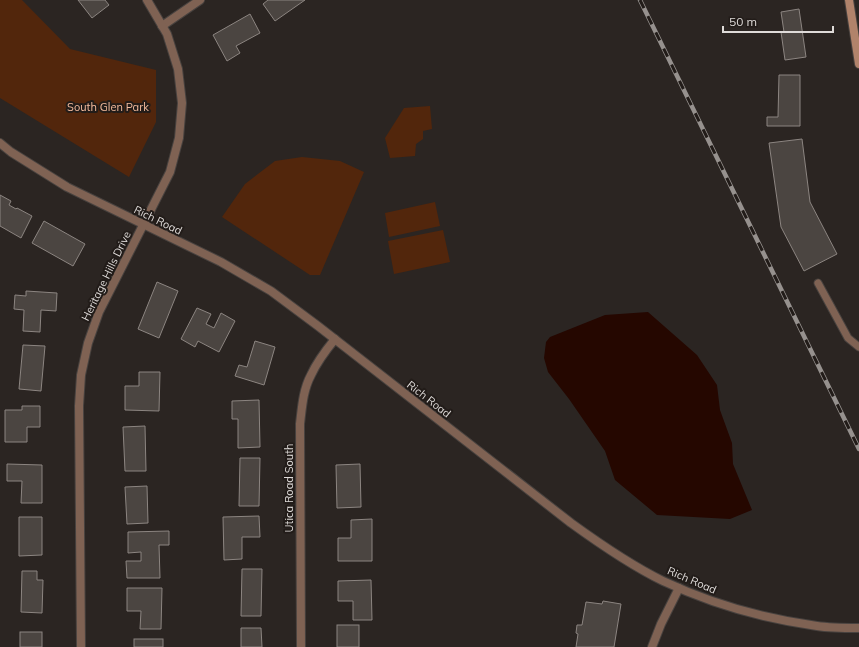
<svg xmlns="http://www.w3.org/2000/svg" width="859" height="647" viewBox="0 0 859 647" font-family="Mulish,sans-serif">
<rect width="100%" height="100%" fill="#2b2522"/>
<!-- green -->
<g fill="#52260c">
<path d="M 0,0 L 22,0 L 70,49 L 156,70 L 156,122 L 129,177 L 0,98 Z"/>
<path d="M 430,106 L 432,129 L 423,131 L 423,139 L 416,144 L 415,156 L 390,158 L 385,138 L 404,108 Z"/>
<path d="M 302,157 L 340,161 L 364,172 L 320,275 L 310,275 L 222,217 L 245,184 L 275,161 Z"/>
<path d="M 435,202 L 440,226 L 389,237 L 385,213 Z"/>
<path d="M 443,230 L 450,262 L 394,274 L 388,241 Z"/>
</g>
<!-- water -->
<path fill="#250700" d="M 648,312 L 697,355 L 717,385 L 720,410 L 732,443 L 733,464 L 752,510 L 730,519 L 657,515 L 615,480 L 605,451 L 569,399 L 548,372 L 544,358 L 546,342 L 550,337 L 605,315 Z"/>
<!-- building -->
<g fill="#4b4541" stroke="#8c8581">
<path d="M 78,0 L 105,0 L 109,5 L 92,18 Z"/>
<path d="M 268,0 L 305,0 L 275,21 L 263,4 Z"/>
<path d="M 799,9 L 806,57 L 785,60 L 781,32 L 784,32 L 781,12 Z"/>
<path d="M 250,14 L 260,33 L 236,46 L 240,53 L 227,61 L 213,35 Z"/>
<path d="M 779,75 L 800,75 L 800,126 L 767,126 L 767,117 L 778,117 Z"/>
<path d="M 802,139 L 810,202 L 837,254 L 804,271 L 781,227 L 769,143 Z"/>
<path d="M 0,195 L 11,201 L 9,205 L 16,209 L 17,208 L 32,216 L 21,238 L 0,226 Z"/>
<path d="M 44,221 L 85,244 L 73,266 L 32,243 Z"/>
<path d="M 157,282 L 178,291 L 159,338 L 138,329 Z"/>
<path d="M 26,291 L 57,293 L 56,311 L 41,310 L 40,332 L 23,331 L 24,310 L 14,309 L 15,295 L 26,296 Z"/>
<path d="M 197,308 L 211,314 L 206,324 L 214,328 L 221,313 L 235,321 L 219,352 L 198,341 L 195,347 L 181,339 Z"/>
<path d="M 255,341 L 275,347 L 264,385 L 235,376 L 239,365 L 247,367 Z"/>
<path d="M 23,345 L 45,346 L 41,391 L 19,389 Z"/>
<path d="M 139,372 L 160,372 L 159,411 L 125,410 L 125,386 L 139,386 Z"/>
<path d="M 259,400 L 260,447 L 238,448 L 238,419 L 232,419 L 232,401 Z"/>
<path d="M 22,406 L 40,406 L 40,427 L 27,427 L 27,442 L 5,442 L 5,410 L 22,410 Z"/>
<path d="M 145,426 L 146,471 L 125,471 L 123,427 Z"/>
<path d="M 240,458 L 260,458 L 259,506 L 239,506 Z"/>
<path d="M 7,464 L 42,465 L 42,503 L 21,503 L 22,481 L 7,481 Z"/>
<path d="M 360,464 L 361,507 L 337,508 L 336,465 Z"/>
<path d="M 147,486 L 148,523 L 127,524 L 125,487 Z"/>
<path d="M 259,516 L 260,537 L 242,537 L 242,559 L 224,560 L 223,517 Z"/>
<path d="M 19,517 L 42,517 L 42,555 L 19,556 Z"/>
<path d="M 372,519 L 372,561 L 338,561 L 338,538 L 351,538 L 351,520 Z"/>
<path d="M 169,531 L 169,545 L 159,545 L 160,578 L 127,578 L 126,561 L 141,561 L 141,552 L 128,553 L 128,532 Z"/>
<path d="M 242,569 L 262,569 L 261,616 L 241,616 Z"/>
<path d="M 22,571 L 37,571 L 37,580 L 43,580 L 42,613 L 21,612 Z"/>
<path d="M 371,580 L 372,620 L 353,620 L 353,601 L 338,601 L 338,581 Z"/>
<path d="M 127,588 L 162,588 L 161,629 L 140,629 L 141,611 L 127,611 Z"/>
<path d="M 603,601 L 621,604 L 614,647 L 576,647 L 578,634 L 576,633 L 577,625 L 582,625 L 586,602 L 602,604 Z"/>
<rect x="337" y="625" width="22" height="22"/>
<path d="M 241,628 L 261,628 L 262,647 L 241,647 Z"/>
<rect x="20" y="632" width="22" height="15"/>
<rect x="134" y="639" width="29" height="8"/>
</g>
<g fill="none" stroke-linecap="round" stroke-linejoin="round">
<defs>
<path id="service" d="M 818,283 L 848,338 L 859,347"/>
<g id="minor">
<path d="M 162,26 L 200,0"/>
<path d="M 0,143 L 11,152 L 67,187 L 221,262 L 271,291 L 318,326 L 571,523 C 600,544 630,565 663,581 C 710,603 765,619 817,626 C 830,628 845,628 859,628"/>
<path d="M 301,647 L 300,424 C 302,407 303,390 311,375 C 317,362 326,350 335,339"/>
<path d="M 652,647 L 661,624 L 679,588"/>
</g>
<path id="tertiary" d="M 81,647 L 79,406 L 81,375 L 88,343 L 99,312 L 170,172 L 179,138 L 182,103 L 178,69 L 167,34 L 147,0"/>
<path id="secondary" d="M 849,0 L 859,64"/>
</defs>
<!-- service casing -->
<use href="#service" stroke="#48423f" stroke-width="9"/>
<!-- minor casing -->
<use href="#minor" stroke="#48423f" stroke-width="10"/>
<!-- tertiary casing -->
<use href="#tertiary" stroke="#48423f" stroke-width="10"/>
<!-- secondary casing -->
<use href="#secondary" stroke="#48423f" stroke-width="10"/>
<!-- service -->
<use href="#service" stroke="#7f6253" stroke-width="7"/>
<!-- minor -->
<use href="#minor" stroke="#7f6253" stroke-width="8"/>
<!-- tertiary -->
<use href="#tertiary" stroke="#7f6253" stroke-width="8"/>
<!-- secondary -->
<use href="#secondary" stroke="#b1836b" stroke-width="8"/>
<defs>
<path id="rail" d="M 640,0 L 859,449"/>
</defs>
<!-- rail casing -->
<use href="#rail" stroke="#96918e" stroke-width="4.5"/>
<!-- rail -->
<use href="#rail" stroke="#221c19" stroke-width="3" stroke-dasharray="9" stroke-linecap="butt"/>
</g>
<g text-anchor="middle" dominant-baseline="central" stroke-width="4" stroke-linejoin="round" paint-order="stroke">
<!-- park labels -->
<g font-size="11" fill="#f5bc9e" stroke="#221c19">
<text x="108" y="107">South Glen Park</text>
</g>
<!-- street labels -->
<g font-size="11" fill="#dfdbd9" stroke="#221c19">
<text transform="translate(158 220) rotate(26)">Rich Road</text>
<text transform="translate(106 276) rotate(-64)">Heritage Hills Drive</text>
<text transform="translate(429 399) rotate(38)">Rich Road</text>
<text transform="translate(289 488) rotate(-90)">Utica Road South</text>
<text transform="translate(692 580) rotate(23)">Rich Road</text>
</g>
</g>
<!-- scale -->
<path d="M723 26v6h110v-6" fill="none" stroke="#dfdbd9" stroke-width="2"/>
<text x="729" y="26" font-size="12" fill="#dfdbd9" stroke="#221c19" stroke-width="3" paint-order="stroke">50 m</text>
</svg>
